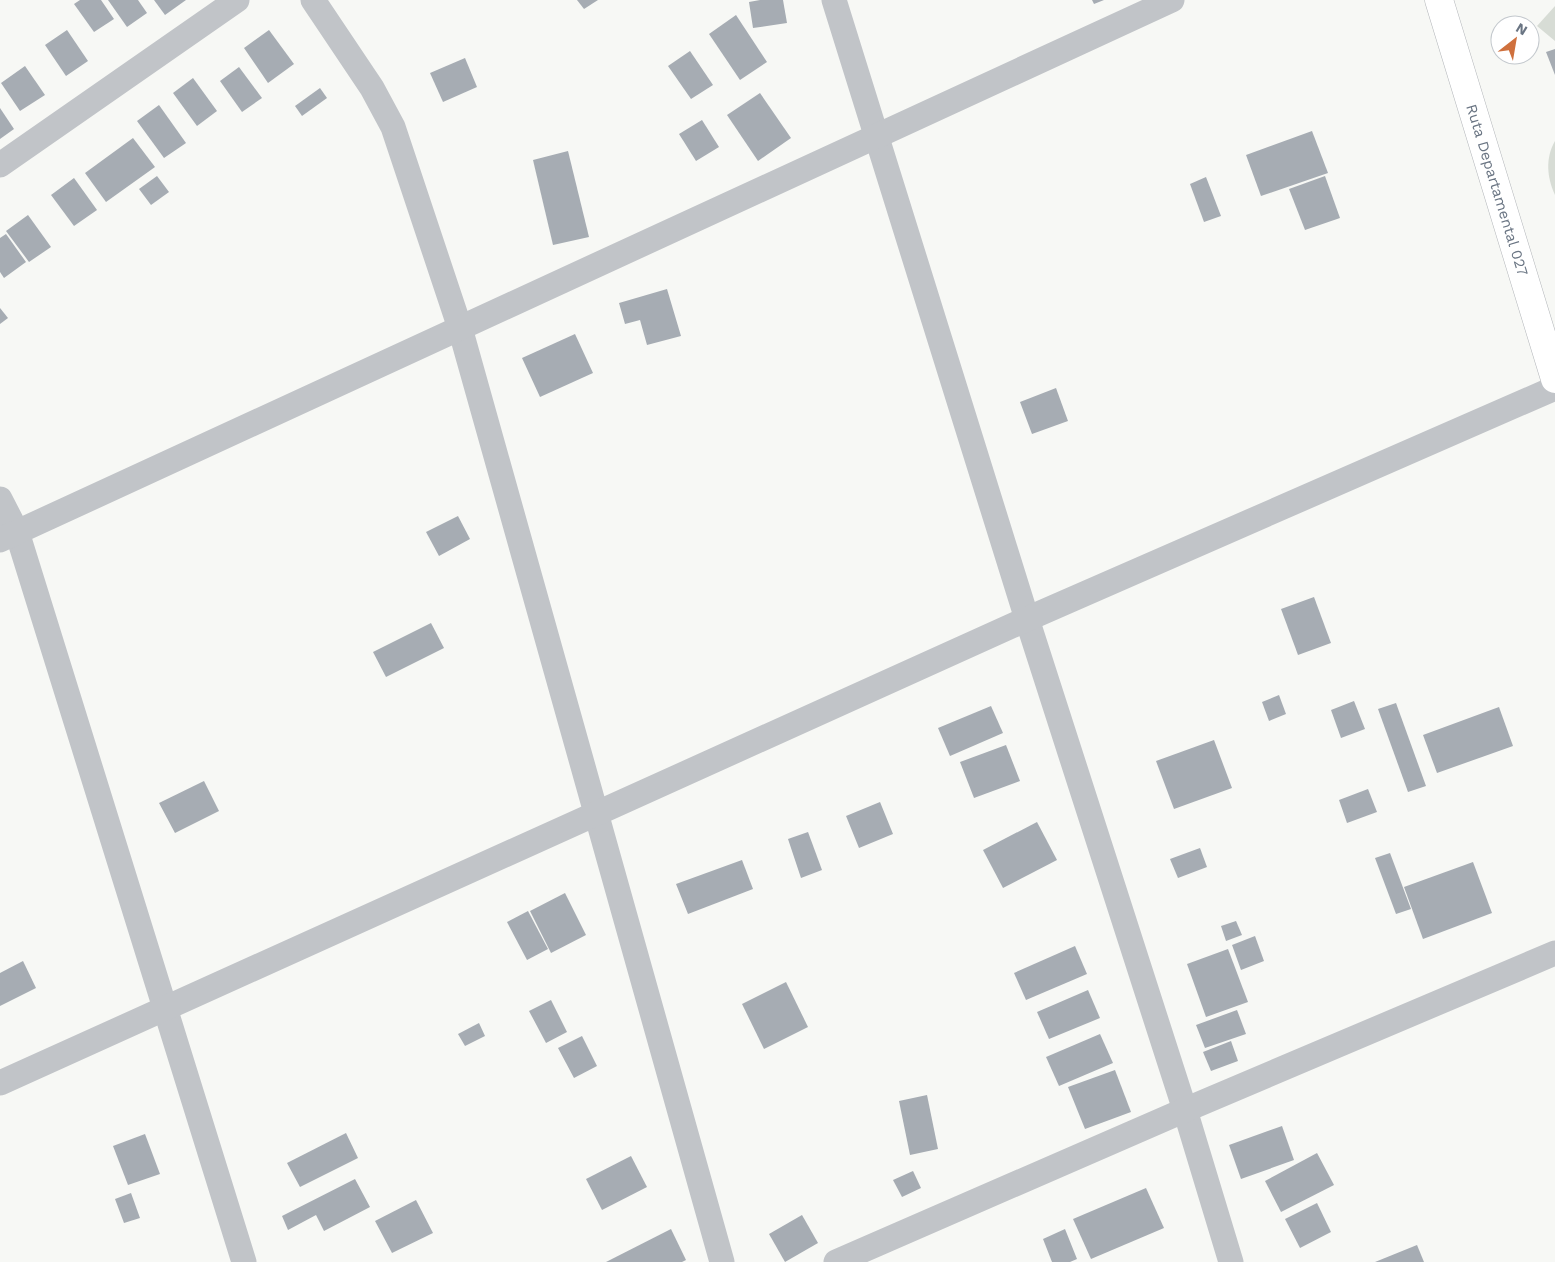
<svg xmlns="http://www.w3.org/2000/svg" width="1555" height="1262" viewBox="0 0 1555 1262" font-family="'Work Sans',sans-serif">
<rect width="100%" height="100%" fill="#f7f8f5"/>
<!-- green -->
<g fill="#d7dcd5">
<path d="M 1555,6 L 1555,41 L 1537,26 Z"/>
<path d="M 1555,141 L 1555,195 C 1547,178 1545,158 1555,141 Z"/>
</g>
<!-- building -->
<g fill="#a6acb3">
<path d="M 80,0 L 101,0 L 114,19 L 94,32 L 74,4 Z"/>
<path d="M 108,0 L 138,0 L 147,13 L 127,27 Z"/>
<path d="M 154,0 L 186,0 L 165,15 Z"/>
<path d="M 577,0 L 598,0 L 584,9 Z"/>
<path d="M 760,0 L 783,0 L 787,23 L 753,28 L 749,2 Z"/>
<path d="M 1092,0 L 1104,0 L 1094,4 Z"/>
<path d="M 736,15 L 767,62 L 740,80 L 709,34 Z"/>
<path d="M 67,30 L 88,61 L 66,76 L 45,45 Z"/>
<path d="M 269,30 L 294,64 L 268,83 L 244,48 Z"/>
<path d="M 1555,49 L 1555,75 L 1546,52 Z"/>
<path d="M 690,51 L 713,85 L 691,99 L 668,66 Z"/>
<path d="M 465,58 L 477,87 L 443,102 L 430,73 Z"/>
<path d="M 25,66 L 45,95 L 20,111 L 1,83 Z"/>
<path d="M 239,67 L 262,98 L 242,112 L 220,81 Z"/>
<path d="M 193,78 L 217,111 L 197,126 L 173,93 Z"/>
<path d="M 320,88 L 327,98 L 302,116 L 295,106 Z"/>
<path d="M 760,93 L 791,138 L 758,161 L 727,115 Z"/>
<path d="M 159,105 L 186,143 L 164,158 L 137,121 Z"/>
<path d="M 0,108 L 14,129 L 0,139 Z"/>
<path d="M 702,120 L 719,147 L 696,161 L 679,134 Z"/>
<path d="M 1312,131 L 1328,173 L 1261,196 L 1246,155 Z"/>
<path d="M 133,138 L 155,167 L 106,202 L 85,173 Z"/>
<path d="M 568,151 L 589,237 L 553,245 L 533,160 Z"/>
<path d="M 157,176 L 169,192 L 151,205 L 139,189 Z"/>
<path d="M 1325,176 L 1340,218 L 1305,230 L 1289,189 Z"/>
<path d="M 1206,177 L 1221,216 L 1204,222 L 1190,184 Z"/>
<path d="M 74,178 L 97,210 L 74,226 L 51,195 Z"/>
<path d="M 28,215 L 51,247 L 29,262 L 6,231 Z"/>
<path d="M 6,234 L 26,262 L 4,278 L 0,272 L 0,238 Z"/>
<path d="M 667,289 L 681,336 L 647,345 L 640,320 L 625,324 L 619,303 Z"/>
<path d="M 0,308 L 8,318 L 0,324 Z"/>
<path d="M 575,334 L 593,373 L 540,397 L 522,358 Z"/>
<path d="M 1056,388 L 1068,421 L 1032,434 L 1020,402 Z"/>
<path d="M 458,516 L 470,539 L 439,556 L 426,532 Z"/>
<path d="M 1314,597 L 1331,643 L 1298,655 L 1281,609 Z"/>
<path d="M 431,623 L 444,648 L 386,677 L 373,652 Z"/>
<path d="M 1279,695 L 1286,714 L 1269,721 L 1262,702 Z"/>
<path d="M 1354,701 L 1365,729 L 1341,738 L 1331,710 Z"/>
<path d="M 1396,703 L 1426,786 L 1408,792 L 1378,709 Z"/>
<path d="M 991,706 L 1003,733 L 950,756 L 938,728 Z"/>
<path d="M 1499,707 L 1513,746 L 1437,773 L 1423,735 Z"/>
<path d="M 1214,740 L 1232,788 L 1174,809 L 1156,761 Z"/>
<path d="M 1006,745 L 1020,781 L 974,798 L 960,762 Z"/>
<path d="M 204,781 L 219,811 L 175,833 L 159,803 Z"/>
<path d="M 1368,789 L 1377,812 L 1347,823 L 1339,800 Z"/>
<path d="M 880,802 L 893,834 L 859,848 L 846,816 Z"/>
<path d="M 1037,822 L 1057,860 L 1003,888 L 983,850 Z"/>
<path d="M 808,832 L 822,870 L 801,878 L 788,839 Z"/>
<path d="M 1200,848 L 1207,867 L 1178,878 L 1170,859 Z"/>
<path d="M 1390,853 L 1411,909 L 1396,914 L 1375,858 Z"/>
<path d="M 742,860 L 753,889 L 688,914 L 676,884 Z"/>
<path d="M 1473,862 L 1492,913 L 1423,939 L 1404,887 Z"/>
<path d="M 565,893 L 586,935 L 551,953 L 530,911 Z"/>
<path d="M 528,911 L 548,949 L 527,960 L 507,922 Z"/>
<path d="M 1236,921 L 1242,935 L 1226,941 L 1221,926 Z"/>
<path d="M 1255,936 L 1264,961 L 1241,970 L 1232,945 Z"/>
<path d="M 1075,946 L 1087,974 L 1026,1000 L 1014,973 Z"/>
<path d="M 1228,949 L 1248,1002 L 1206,1017 L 1187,964 Z"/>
<path d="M 23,961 L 36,988 L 0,1006 L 0,973 Z"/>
<path d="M 786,982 L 808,1027 L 764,1049 L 742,1004 Z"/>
<path d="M 1088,990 L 1100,1018 L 1049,1039 L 1037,1012 Z"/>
<path d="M 551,1000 L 567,1032 L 546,1043 L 529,1011 Z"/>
<path d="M 1237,1010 L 1246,1034 L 1205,1048 L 1196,1025 Z"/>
<path d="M 479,1023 L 485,1036 L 465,1046 L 458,1034 Z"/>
<path d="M 1100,1034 L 1113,1063 L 1059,1086 L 1046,1057 Z"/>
<path d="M 582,1036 L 597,1066 L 574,1078 L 558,1048 Z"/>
<path d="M 1231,1041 L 1238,1061 L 1211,1071 L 1203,1052 Z"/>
<path d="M 1115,1070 L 1131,1112 L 1085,1129 L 1068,1087 Z"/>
<path d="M 927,1095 L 938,1149 L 910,1155 L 899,1101 Z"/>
<path d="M 1282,1126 L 1294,1160 L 1241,1179 L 1229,1145 Z"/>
<path d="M 346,1133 L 358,1158 L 300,1187 L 287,1163 Z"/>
<path d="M 145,1134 L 160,1174 L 128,1185 L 113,1146 Z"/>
<path d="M 1317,1153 L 1334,1185 L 1281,1212 L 1265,1181 Z"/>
<path d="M 631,1156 L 647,1187 L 602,1210 L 586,1179 Z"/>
<path d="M 913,1171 L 921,1188 L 902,1197 L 893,1180 Z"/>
<path d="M 355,1179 L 370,1207 L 324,1231 L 316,1215 L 288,1230 L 282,1216 Z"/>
<path d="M 1146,1188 L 1164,1228 L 1091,1259 L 1073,1219 Z"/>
<path d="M 131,1193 L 140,1218 L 124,1223 L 115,1199 Z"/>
<path d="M 416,1200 L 433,1233 L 392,1253 L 375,1221 Z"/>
<path d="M 1317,1203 L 1331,1232 L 1300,1248 L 1285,1219 Z"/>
<path d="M 802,1215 L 818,1243 L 785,1262 L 769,1234 Z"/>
<path d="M 671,1229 L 686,1260 L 682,1262 L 606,1262 Z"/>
<path d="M 1065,1229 L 1077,1259 L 1070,1262 L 1052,1262 L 1043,1239 Z"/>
<path d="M 1417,1245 L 1424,1262 L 1375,1262 Z"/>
</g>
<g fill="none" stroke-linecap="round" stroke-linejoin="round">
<defs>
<path id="primary" d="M 1439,0 L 1555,379"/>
</defs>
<!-- primary casing -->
<use href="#primary" stroke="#b3b6ba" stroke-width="29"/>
<!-- street -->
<g stroke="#c1c4c8" stroke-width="25">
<path d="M 313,0 L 372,88 L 393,127 L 460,328 L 722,1262"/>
<path d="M 834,0 L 1027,619 L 1185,1110 L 1231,1262"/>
<path d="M 0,165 L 237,0"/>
<path d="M 0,499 L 17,532 L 244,1262"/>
<path d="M 0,540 L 1172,0"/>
<path d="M 0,1083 L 1027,619 L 1555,388"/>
<path d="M 836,1262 L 1185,1110 L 1555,953"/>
</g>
<!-- primary -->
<use href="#primary" stroke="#fff" stroke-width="28"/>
</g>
<g text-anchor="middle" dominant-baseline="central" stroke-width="5" stroke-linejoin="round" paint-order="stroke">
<!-- street labels -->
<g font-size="15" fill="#6a7583" stroke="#fff">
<text transform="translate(1497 190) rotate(73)">Ruta Departamental 027</text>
</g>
</g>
<!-- north arrow -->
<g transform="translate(1515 40) rotate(31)"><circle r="24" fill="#ffffff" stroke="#c3c8cd"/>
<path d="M0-4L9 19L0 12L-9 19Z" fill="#cf703d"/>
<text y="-8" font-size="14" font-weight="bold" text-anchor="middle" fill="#6a7583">N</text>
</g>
</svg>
